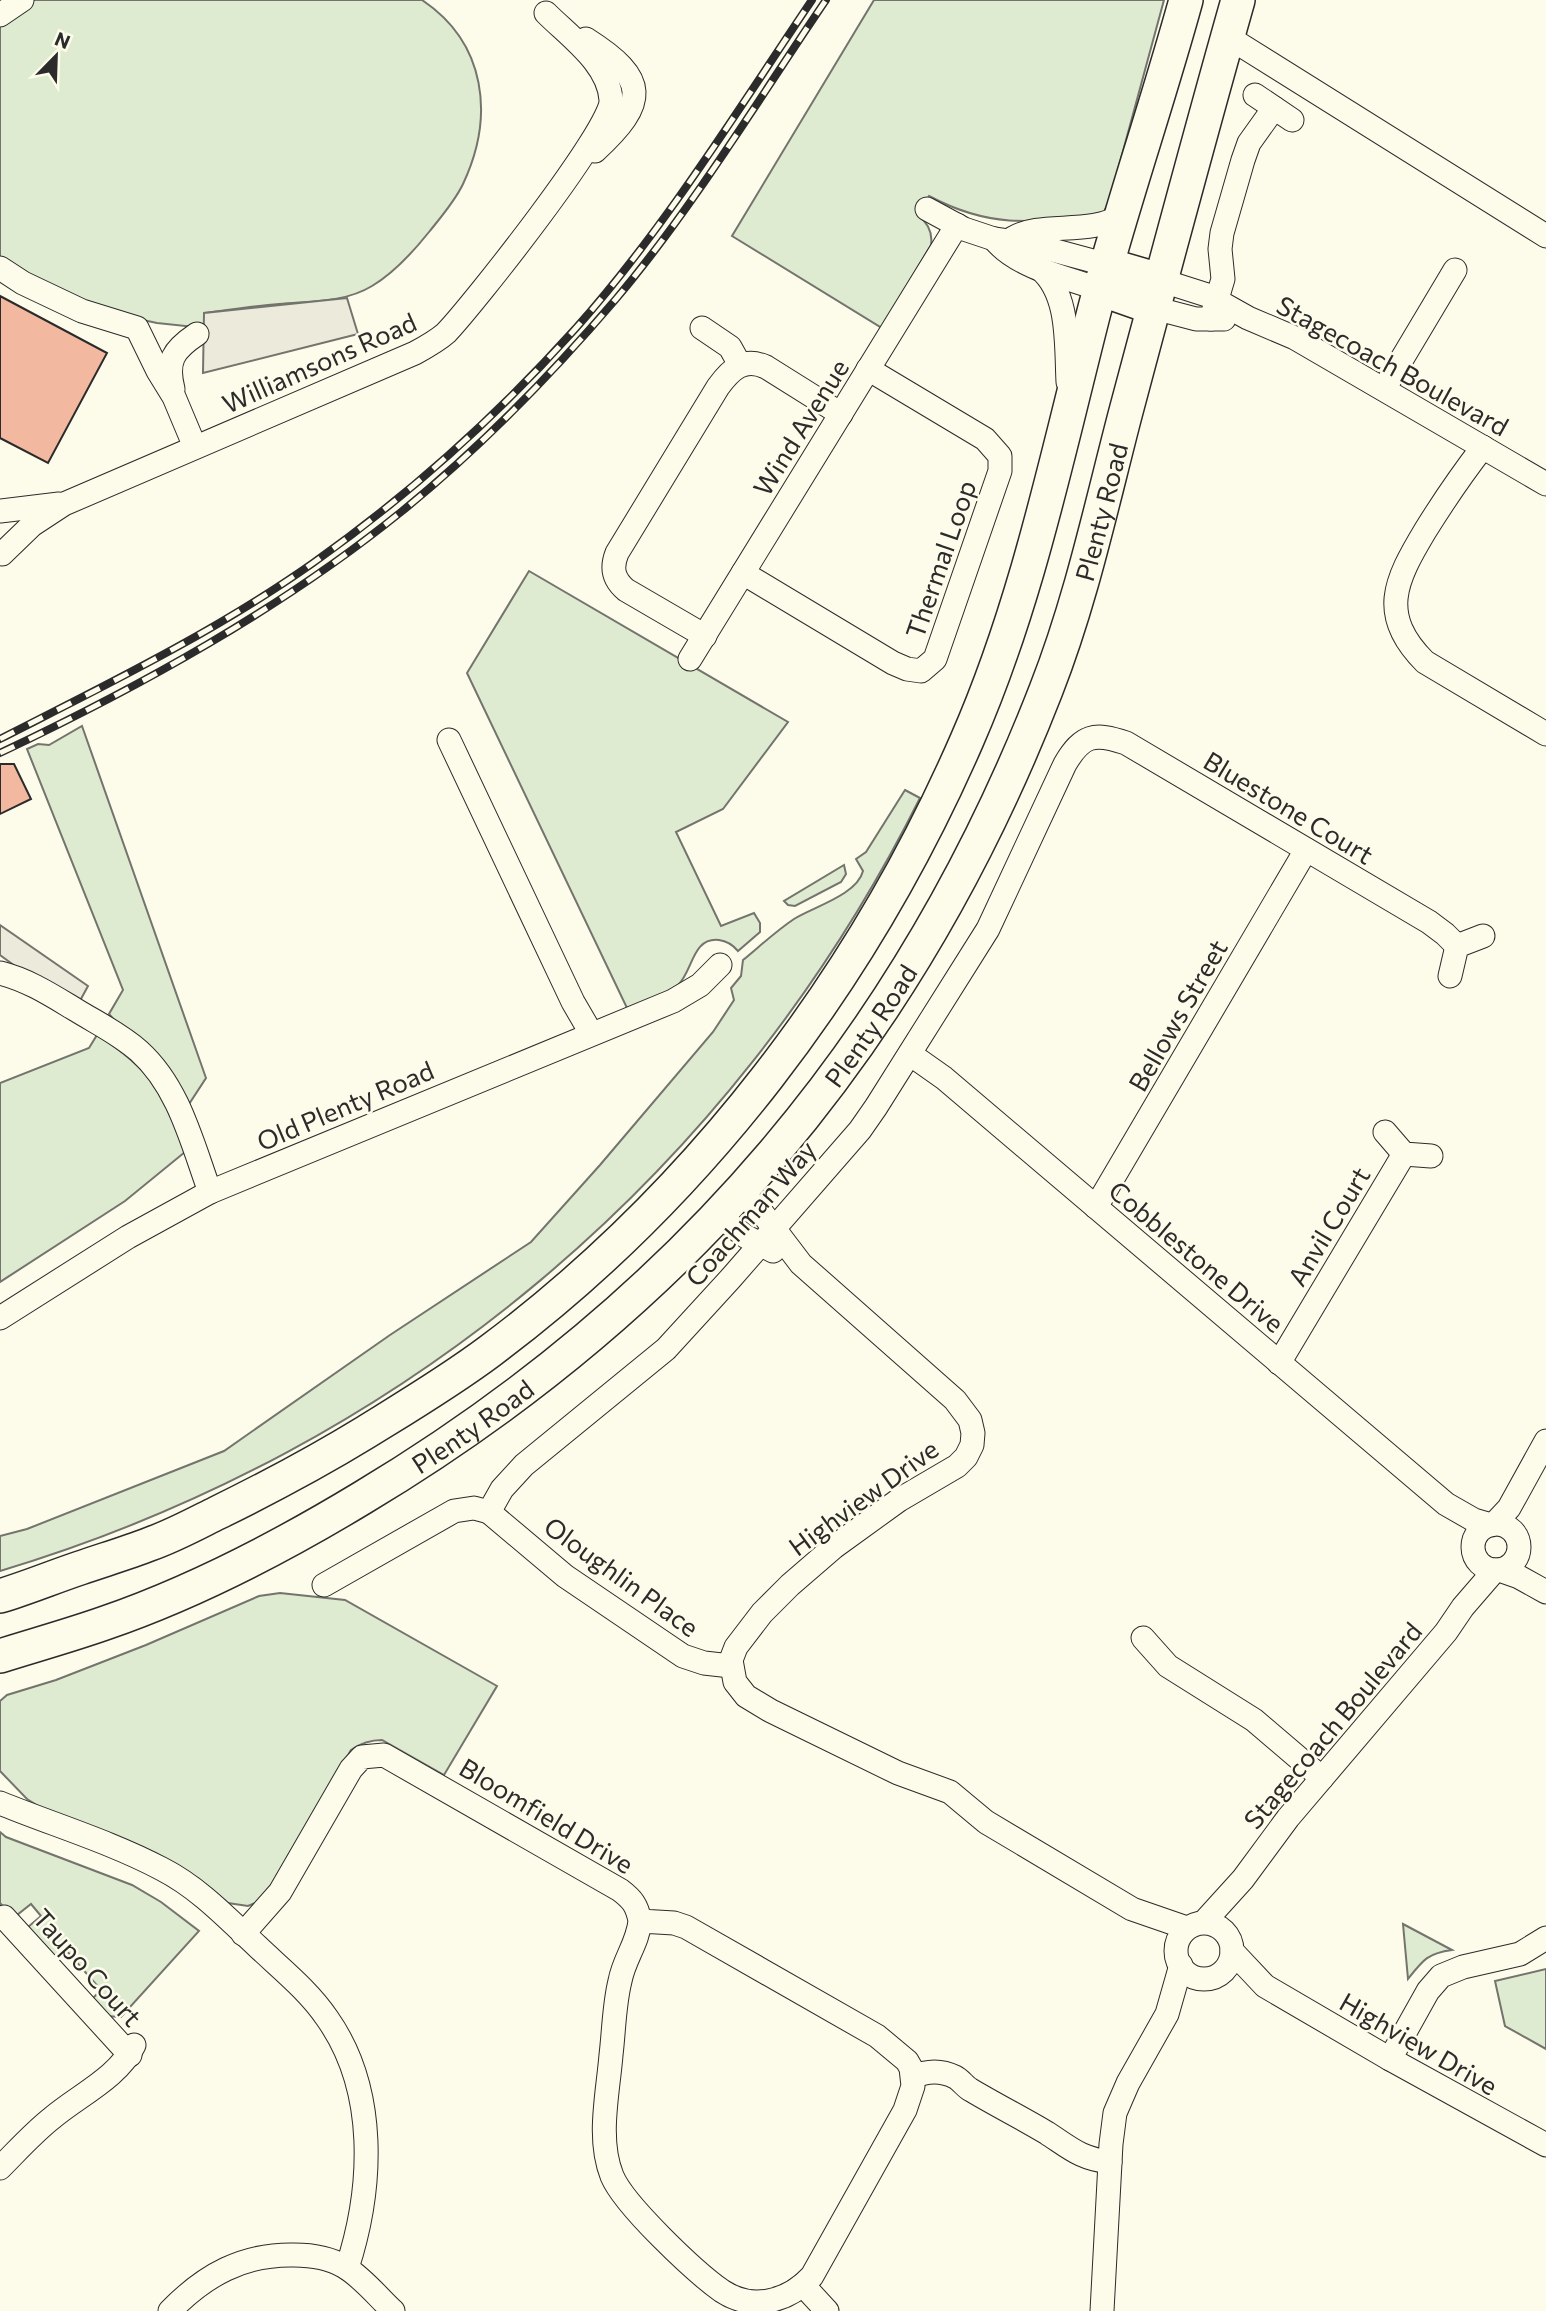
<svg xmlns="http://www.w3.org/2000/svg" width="1546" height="2311" viewBox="0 0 1546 2311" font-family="Commissioner,sans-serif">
<rect width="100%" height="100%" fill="#fdfbea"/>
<!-- green -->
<g fill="#deebd1" stroke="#74746e" stroke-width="2">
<path d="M 34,0 L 422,0 C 486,43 495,116 463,184 C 455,201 441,217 429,232 C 413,252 394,273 372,286 C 344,303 310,301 279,304 C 254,306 229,310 205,313 L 204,328 L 157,323 L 105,312 L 0,260 L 0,23 Z"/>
<path d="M 874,0 L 1164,0 L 1110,199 L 1103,214 C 1035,222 993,230 929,196 L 918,215 C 928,223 933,232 931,245 L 882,328 L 732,236 Z"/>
<path d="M 529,571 L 788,722 L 723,809 L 676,832 L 721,926 L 754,913 L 760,923 L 760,932 L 738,951 C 733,945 727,941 719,940 C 692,937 693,971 678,985 C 665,997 643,1002 627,1008 L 467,673 Z"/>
<path d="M 82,726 L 206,1078 L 189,1104 L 109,1014 L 123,990 L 27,749 L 38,744 L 49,745 Z"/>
<path d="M 905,790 L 920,798 C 732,1174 403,1450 0,1571 L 0,1536 L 27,1529 L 224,1451 L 390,1335 L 531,1242 L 600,1165 L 713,1032 L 734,1000 L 731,988 L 741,976 L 743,960 C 759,947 776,931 794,919 C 813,907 857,895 863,871 L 856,859 L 866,852 Z"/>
<path d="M 844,865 L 846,874 L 841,882 L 795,906 L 788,905 L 784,901 Z"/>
<path d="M 97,1035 C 153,1071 162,1091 185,1152 L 125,1201 L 0,1282 L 0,1083 L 89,1048 Z"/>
<path d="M 280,1593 L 345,1600 L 497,1686 L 444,1775 L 382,1740 C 370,1740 361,1743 351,1750 L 274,1886 L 260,1901 L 248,1906 L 228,1903 L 198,1878 L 43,1809 L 27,1799 L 0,1771 L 0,1701 L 7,1695 L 56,1680 L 146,1645 L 259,1596 Z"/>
<path d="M 0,1832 L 6,1837 L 132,1885 L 161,1902 L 199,1931 L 121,2017 L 105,2016 L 91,2000 L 101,1990 L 66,1950 L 54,1958 L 28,1927 L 41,1916 L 31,1904 L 17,1915 L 5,1909 L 0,1903 Z"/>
<path d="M 1403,1924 L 1452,1950 C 1428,1953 1423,1960 1408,1979 Z"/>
<path d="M 1546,1969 L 1546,2049 L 1505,2026 L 1495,1981 Z"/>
</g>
<!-- parking -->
<g fill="#eceadb" stroke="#74746e" stroke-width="2">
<path d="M 347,298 L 358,334 L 203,373 L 204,313 Z"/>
<path d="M 0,925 L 88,986 L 75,1010 L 0,955 Z"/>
</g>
<!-- building -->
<g fill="#f2b8a0" stroke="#2b2b2b" stroke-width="2">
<path d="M 0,296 L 107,353 L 48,463 L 0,438 Z"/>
<path d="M 0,764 L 14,764 L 31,799 L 0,814 Z"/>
</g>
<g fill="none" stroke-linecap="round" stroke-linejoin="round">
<defs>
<g id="minor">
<path d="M 0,15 L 22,0"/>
<path d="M 1228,37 L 1546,236"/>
<path d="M 586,39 C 649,79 648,102 595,151"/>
<path d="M 1255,95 L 1292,120"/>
<path d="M 927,209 L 964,229 L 994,239 L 1030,244 L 1108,265"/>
<path d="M 1013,238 C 1041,221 1090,236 1123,215"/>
<path d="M 994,239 C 1016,267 1066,278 1100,289"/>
<path d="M 0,268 L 23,283 L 82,311 L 137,328 L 158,371 L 174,397 L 195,447"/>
<path d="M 1039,268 C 1070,293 1066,345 1068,382"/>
<path d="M 1163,281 L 1207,295 L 1248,318 L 1295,338 L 1546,484"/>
<path d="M 1154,308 L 1196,319 L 1224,319"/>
<path d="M 1211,319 L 1223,279 L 1220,249 L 1222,233 L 1243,160 L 1249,143 L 1274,108"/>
<path d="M 702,328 L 730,347 L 740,365"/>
<path d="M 173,389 C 166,361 173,350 197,334"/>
<path d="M 1384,389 L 1455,270"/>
<path d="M 1483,447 C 1462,474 1443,502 1425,531 C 1395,581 1378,615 1425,662 L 1546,734"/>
<path d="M 0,511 L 59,504"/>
<path d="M 2,554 L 32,525 L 64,504 L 415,353 C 426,347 437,341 446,333 C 472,306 613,128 611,100 C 609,64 570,37 546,13"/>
<path d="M 743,573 L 893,663 L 907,669 L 921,671 L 935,659 L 1000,471 L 1000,456 L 985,439 L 868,369"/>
<path d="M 705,636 L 626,590 C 613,579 611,568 617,553 L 718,387 C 731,369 744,357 766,367 L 841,414"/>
<path d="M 690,659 L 957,225"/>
<path d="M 449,740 L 573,1002 L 591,1033"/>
<path d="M 0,973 C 28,980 51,995 76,1010 C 97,1023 120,1034 139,1051 C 179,1087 192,1143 210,1192"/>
<path d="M 1450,976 L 1457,946 L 1483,936"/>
<path d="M 910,1054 L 944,1078 L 1446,1504 L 1474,1520 L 1491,1525"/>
<path d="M 1385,1132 L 1404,1154 L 1431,1156"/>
<path d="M 741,1192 L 763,1214 L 801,1264 L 955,1400 L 970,1420 L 973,1433 L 972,1445 L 966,1457 L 957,1466 L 899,1500 L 834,1547 L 790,1585 L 762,1613 L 736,1647 L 731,1660 L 735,1682 L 746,1696 L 771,1711 L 898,1773 L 950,1792 L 986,1822 L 1132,1909 L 1187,1928"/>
<path d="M 1096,1207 L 1306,850"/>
<path d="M 718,1215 L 745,1236 L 773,1251"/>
<path d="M 0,1318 L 128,1237 L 210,1192 L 673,1001 L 700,985 L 720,965"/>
<path d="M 1279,1363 L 1404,1154"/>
<path d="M 489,1512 L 565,1576 L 683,1656 L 704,1663 L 731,1666"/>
<path d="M 1494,1524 L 1509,1508 L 1546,1441"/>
<circle cx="1496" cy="1547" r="23"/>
<path d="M 1499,1570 L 1519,1577 L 1546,1592"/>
<path d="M 324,1585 L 454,1511 L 474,1508 L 489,1512 L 502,1489 L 524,1465 L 666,1349 L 731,1278 L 860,1130 L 876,1107 L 988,929 L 1065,764 C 1082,735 1094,732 1126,743 L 1429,922 L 1445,934 L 1457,946"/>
<path d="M 1143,1638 L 1168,1666 L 1254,1720 L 1322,1778"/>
<path d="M 0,1803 C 54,1825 111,1842 162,1869 C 199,1888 227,1918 257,1946 C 281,1969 308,1990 327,2018 C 378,2090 373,2188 347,2268"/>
<path d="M 4,1917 L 130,2055"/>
<path d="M 1204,1922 L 1243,1879 L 1288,1818 L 1446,1632 L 1463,1607 L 1495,1570"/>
<circle cx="1204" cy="1951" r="28"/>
<path d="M 243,1934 L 280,1892 L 351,1769 L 362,1757 L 384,1755 L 620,1890 C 632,1899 637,1905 640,1921 L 674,1923 L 686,1927 L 877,2036 L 907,2061 L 911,2068 L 913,2086 L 905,2110 L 812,2276 C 788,2302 752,2311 722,2291 C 695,2272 624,2205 612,2176 C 597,2139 608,2093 611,2055 C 614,2030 614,2005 620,1981 C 624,1959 638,1943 640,1921"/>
<path d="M 1232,1951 L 1265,1986 L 1390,2059 L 1546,2145"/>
<path d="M 1390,2059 L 1428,1991 L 1441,1976 L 1463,1967 L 1520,1954 L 1546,1938"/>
<path d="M 913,2077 C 926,2071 941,2070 955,2077 C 961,2080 965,2087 971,2090 C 996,2105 1022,2118 1047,2133 C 1070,2148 1081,2159 1110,2162"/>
<path d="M 0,2168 C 17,2151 33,2133 52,2118 C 79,2095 118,2078 134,2045"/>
<path d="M 803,2285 L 827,2311"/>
<path d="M 170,2311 C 205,2275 243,2254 294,2255 C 312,2255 330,2258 345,2267 C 363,2278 378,2297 393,2311"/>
<path d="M 1102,2311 L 1111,2144 L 1115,2113 L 1128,2083 L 1167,2014 L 1181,1965"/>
</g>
<g id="highway">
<path d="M 1108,265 L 1163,281"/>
<path d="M 1100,289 L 1154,308"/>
<path d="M 0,1596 C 27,1588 53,1577 80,1568 C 103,1560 127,1553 150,1544 C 173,1536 195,1524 217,1513 C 268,1488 317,1462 366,1432 C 408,1406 450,1381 490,1351 C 699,1195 863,979 967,740 C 1028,601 1058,451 1096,304 C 1123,202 1158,102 1186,0"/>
<path id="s1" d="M 0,1656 C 35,1645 71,1635 105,1623 C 195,1592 281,1547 362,1498 C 684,1305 910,1040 1046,690 C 1081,601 1101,507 1125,415 C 1162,276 1199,138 1238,0"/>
</g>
</defs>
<!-- minor casing -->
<use href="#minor" stroke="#2b2b2b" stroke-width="25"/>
<!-- highway casing -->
<use href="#highway" stroke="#2b2b2b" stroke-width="36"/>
<!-- minor -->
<use href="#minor" stroke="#fdfbea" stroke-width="23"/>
<!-- highway -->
<use href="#highway" stroke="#fdfbea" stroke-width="33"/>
<defs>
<g id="rail">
<path d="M 0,739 C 106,685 215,632 313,563 C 409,495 497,416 576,328 C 665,228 737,111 812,0"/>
<path d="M 0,753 C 139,687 281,609 401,512 C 479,449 551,375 616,299 C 694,206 758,100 826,0"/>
</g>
</defs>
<!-- rail casing -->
<use href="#rail" stroke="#2b2b2b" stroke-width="8"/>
<!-- rail -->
<use href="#rail" stroke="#fdfbea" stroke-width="5" stroke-dasharray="16" stroke-linecap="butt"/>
</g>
<g text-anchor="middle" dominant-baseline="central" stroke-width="5" stroke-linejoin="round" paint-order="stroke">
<!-- street labels -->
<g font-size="26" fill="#2b2b2b" stroke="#fdfbea">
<text transform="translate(319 362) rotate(-24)">Williamsons Road</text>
<text transform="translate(1393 365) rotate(29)">Stagecoach Boulevard</text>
<text transform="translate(800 427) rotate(-58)">Wind Avenue</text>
<text stroke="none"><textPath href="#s1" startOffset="1662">Plenty Road</textPath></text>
<text transform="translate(940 559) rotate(-71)">Thermal Loop</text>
<text transform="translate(1289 807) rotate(31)">Bluestone Court</text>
<text transform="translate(1177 1015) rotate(-60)">Bellows Street</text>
<text stroke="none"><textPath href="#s1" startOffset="1096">Plenty Road</textPath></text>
<text transform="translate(345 1105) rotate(-23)">Old Plenty Road</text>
<text transform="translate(750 1213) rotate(-49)">Coachman Way</text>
<text transform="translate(1328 1226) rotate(-59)">Anvil Court</text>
<text transform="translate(1197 1256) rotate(40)">Cobblestone Drive</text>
<text stroke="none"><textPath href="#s1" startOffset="528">Plenty Road</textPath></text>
<text transform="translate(863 1497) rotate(-36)">Highview Drive</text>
<text transform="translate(622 1576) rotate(36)">Oloughlin Place</text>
<text transform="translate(1332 1725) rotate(-50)">Stagecoach Boulevard</text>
<text transform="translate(547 1815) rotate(31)">Bloomfield Drive</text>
<text transform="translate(88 1967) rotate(48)">Taupo Court</text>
<text transform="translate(1419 2043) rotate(30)">Highview Drive</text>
</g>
</g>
<!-- north arrow -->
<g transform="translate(56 56) rotate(23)" stroke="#fdfbea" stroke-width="5" paint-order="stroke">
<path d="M0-5L12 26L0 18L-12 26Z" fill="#2b2b2b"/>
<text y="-10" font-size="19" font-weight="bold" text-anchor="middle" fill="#2b2b2b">N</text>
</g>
</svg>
